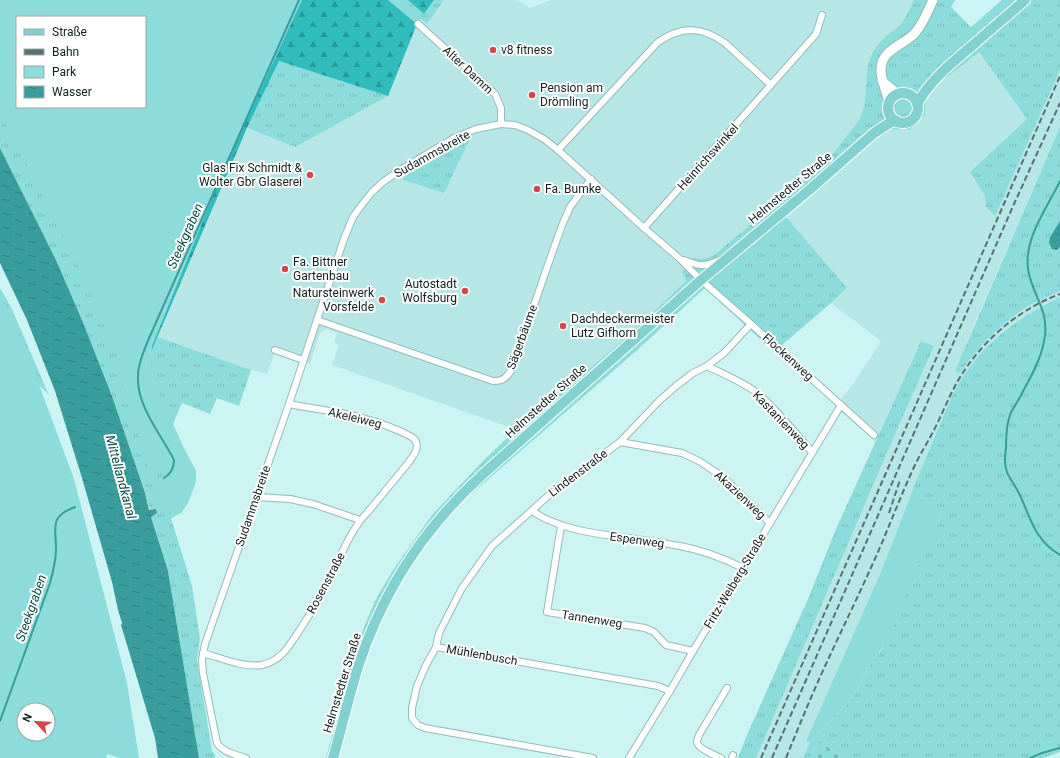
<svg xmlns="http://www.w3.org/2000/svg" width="1060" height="758" viewBox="0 0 1060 758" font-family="Roboto,sans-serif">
<defs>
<pattern id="grass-tufts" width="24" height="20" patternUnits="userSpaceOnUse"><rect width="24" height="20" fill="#8cdcdb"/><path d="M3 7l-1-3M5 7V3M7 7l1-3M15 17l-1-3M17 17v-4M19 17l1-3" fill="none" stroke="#78bcbc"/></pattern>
<pattern id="forest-firs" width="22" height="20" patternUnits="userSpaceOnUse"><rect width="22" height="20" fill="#2fbcbb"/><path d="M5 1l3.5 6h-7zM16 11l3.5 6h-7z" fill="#279898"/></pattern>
<pattern id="cemetery-stones" width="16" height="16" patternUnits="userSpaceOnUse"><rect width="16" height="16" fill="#8cdcdb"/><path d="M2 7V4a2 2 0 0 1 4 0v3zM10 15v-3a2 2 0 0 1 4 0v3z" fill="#78bcbc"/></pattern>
<pattern id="water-ripples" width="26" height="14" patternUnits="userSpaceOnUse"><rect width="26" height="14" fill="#399d9c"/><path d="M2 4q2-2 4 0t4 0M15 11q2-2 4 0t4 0" fill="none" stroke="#2f807f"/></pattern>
</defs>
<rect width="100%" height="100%" fill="#ccf4f2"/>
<!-- built -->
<g fill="#b6e7e6">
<path d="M 444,0 L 518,0 L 530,8 L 551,0 L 914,0 L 902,23 L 895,30 L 881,40 L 871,54 L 867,76 L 865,105 L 862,114 L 859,120 L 825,164 L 727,244 L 718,253 L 708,258 L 703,259 L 694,258 L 682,272 L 686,280 L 683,284 L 623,340 L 517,430 L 332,365 L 339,345 L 334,343 L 337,333 L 326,329 L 320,333 L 310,364 L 275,353 L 267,374 L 251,370 L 158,337 L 247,128 L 295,147 L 417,24 L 421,19 L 427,24 Z"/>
<path d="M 979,52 L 1027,119 L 970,172 L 985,196 L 986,207 L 995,215 L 1060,70 L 1060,127 L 969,336 L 960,373 L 969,360 L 981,345 L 1006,322 L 1043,298 L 1060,291 L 1060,297 L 1045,304 L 1022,318 L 985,350 L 964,376 L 956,389 L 947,407 L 913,489 L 881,572 L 806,741 L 810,742 L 803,758 L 756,758 L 886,455 L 934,346 L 921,341 L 875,441 L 835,407 L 856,380 L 881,341 L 831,303 L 847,288 L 786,218 L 886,130 L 904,129 L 910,130 L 925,115 L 925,105 L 928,92 Z"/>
</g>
<!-- grass -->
<g fill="url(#grass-tufts)" fill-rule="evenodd">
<path d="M 0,0 L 288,0 L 149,357 L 158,337 L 251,370 L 239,406 L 217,398 L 210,414 L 182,403 L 170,431 L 170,515 L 192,586 L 200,639 L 197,660 L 212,751 L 215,755 L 215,758 L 199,758 L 168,571 L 151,517 L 157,512 L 155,509 L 150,510 L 145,493 L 112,396 L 82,320 L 56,260 L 0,148 ZM 17,17 L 145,17 L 145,107 L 17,107 Z"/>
<path d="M 388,0 L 408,0 L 424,14 L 434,0 L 444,0 L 427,24 L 421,19 L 417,24 Z"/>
<path d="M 914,0 L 955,0 L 951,7 L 971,27 L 1002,0 L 1060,0 L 1060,70 L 995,216 L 986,207 L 985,196 L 970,172 L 1027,119 L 979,52 L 928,92 L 925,105 L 925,115 L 910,130 L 904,129 L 886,130 L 786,217 L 847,288 L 831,303 L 774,352 L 705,288 L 635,352 L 463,501 C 421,544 388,596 368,653 C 355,687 347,723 337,758 L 326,758 L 351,664 L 363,630 L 375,601 L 393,570 L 432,515 L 485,459 L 505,440 L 623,340 L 683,284 L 686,280 L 682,272 L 694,258 C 710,261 716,254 727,244 L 825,164 L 859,120 C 870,99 863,77 871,56 C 874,49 880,41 886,36 C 891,32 896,29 900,25 C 906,18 910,8 914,0 Z"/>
<path d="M 279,61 L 388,96 L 295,147 L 247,128 Z"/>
<path d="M 1060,127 L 1060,221 L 1050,237 L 1057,250 L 1060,247 L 1060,291 C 1018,307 985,336 960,373 L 955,371 Z"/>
<path d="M 470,139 L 444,193 L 401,179 C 423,163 445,150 470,139 Z"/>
<path d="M 0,288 L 11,307 L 49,395 L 34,380 L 0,427 Z"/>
<path d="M 1060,297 L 1060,752 L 1043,758 L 846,758 L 818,741 L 810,758 L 803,758 L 810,742 L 817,734 L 849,702 L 874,659 L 882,649 L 941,515 L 913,489 C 921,469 930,448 939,427 C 946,410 953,391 964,375 C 988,340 1022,315 1060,297 Z"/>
<path d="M 921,341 L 934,346 L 886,455 L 756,758 L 738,758 L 747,735 L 808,599 L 836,529 Z"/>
</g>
<!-- forest -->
<g fill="url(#forest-firs)">
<path d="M 288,0 L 388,0 L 417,24 L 388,96 L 279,61 L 247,128 L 149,357 L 135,335 Z"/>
<path d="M 408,0 L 434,0 L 424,14 Z"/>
</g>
<!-- cemetery -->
<path fill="url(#cemetery-stones)" d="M 818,741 L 846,758 L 810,758 Z"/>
<!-- green -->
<g fill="#8cdcdb" fill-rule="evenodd">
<path d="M 0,0 L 302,0 L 226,164 L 152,346 L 151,375 L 183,446 L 196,471 L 196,482 L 188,503 L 181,513 L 166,521 L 157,492 L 167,487 L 161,468 L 148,467 L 146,455 L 123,390 L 119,359 L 83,275 L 0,113 ZM 17,17 L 145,17 L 145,107 L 17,107 Z"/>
<path d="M 0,293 L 27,352 L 74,479 L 127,683 L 139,758 L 120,758 L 107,754 L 106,758 L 0,758 ZM 24,710 L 48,710 L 48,734 L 24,734 Z"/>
<path d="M 913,489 L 941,515 L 887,641 L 874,659 L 849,702 L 817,734 L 810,742 L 806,741 L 881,572 Z"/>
</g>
<!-- water -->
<g fill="url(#water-ripples)">
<path d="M 0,148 L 56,260 L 82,320 L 112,396 L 145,493 L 149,510 L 156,509 L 157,513 L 151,517 L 168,571 L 199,758 L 158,758 L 155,738 L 121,625 L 122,623 L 118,610 L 112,582 L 82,478 L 55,391 L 27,320 L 0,263 Z"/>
<path d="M 1060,221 L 1060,247 L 1057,250 L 1052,249 L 1049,243 L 1050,237 Z"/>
</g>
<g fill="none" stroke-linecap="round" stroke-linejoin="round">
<!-- stream -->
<g stroke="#399d9c" stroke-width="2">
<path d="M 1060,181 C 1047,209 1021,241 1029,274 C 1034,296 1048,311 1045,335 C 1042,359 1031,376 1020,397 C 1017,403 1012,409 1010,415 C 1006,426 1006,437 1006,448 C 1005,457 1004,464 1007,472 C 1008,476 1011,479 1013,483 C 1017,489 1020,495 1023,502 C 1032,524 1038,542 1060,555"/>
<path d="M 164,478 C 171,474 174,468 174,460 C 161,434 136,406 138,375 C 138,363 145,348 150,336 L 299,0"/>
<path d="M 0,721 L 50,583 C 53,572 56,561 56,549 C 56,526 49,517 75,507"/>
<path d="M 1030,758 L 1042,753 L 1060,748"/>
</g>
<defs>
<g id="street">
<path d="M 418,24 L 495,94 L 501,108 L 501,124"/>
<path d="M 558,150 L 658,42 C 682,26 701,26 725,43 L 771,85"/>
<path d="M 644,228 L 816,34 L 822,15"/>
<path d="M 684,260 C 690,262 696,266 704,265 C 710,265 716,261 723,259"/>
<path d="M 317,320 L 493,381 C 504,381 506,378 512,369 L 551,256 L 563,223 L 570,207 L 591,179"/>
<path d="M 275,350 L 303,360"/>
<path d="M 707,366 C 723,374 741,381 756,392 C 776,408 795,433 812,452"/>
<path d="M 620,442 L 682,453 L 699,461 L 723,477 L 770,523"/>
<path d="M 256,497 L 290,499 L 313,504 L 360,520"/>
<path d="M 532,511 C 556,527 584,532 613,536 C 635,539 658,542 680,546 C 702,550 723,558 743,568"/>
<path d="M 561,526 L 547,612 L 645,628 L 654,632 L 666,645 L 693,651"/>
<path d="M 436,647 L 658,686 L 670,691"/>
<path d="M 203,653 C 221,658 244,668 262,665 C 282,661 291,643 301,628 C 309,615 319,601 326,587 C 338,563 349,531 367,513 L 409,462 C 413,456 419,450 416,442 C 415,437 407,435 402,432 C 384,424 365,418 346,414 C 327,410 308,408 289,404"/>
<path d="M 246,758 C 236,755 223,752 217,743 L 203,673 L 202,660 L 205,644 L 289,404 L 344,239 L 353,217 L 361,206 L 372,192 L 383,182 L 400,170 L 454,138 L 476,129 L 501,124 L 515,125 L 528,130 L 544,139 L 558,150 L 644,228 L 679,258 L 701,280 L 751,324 L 874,435"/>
<path d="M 593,758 L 425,728 L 418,725 L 412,718 L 412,708 L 417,686 L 426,665 L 436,647 L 439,633 L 462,588 L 492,546 L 549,495 L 620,442 L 659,401 L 676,386 L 693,373 L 707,366 L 724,353 L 751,324"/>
<path d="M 629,758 L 670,691 L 693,651 L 841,405"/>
<path d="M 721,758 C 715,755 697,748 697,742 C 697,740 698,738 699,735 L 727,688"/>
<path d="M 732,758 L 733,755"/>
</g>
<g id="secondary">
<path d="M 882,81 L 894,91 L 900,93"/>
<path d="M 889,103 C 887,92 881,81 881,70 C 881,49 903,46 915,33 C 923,24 928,11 933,0"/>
</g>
<g id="primary">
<circle cx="903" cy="108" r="15"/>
<path d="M 917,104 C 930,80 953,62 973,45 C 990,30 1008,15 1025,0"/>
<path d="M 333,758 C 342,727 349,695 359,664 C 383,591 425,527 482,475 L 701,280 L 808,191 L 874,133 L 891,122 L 896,121"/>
</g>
</defs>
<!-- street casing -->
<use href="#street" stroke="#95bbba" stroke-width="8"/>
<!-- secondary casing -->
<use href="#secondary" stroke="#95bbba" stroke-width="11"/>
<!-- primary casing -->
<use href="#primary" stroke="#fff" stroke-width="12"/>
<!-- street -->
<use href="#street" stroke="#fff" stroke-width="6"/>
<!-- secondary -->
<use href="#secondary" stroke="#fff" stroke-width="9"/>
<!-- primary -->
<use href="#primary" stroke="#83d0d0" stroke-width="10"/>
<!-- rail -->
<g stroke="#587170" stroke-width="2" stroke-dasharray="6 3" stroke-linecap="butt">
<path d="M 889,513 L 900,480"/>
<path d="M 761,758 L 1060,76"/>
<path d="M 772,758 L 1014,204 L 1060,103"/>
<path d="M 786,758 C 797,731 808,704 820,677 C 840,633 862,589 881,545 C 892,519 902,493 914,467 C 921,452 930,439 937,424 C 946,405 954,385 966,368 C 990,334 1022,308 1060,294"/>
</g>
</g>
<!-- markers -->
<g fill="#d5454c" stroke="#fff" stroke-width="1.5">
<circle cx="493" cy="50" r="4"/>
<circle cx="532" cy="95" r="4"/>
<circle cx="310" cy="175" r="4"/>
<circle cx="537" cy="189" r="4"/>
<circle cx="285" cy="269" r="4"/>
<circle cx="465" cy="291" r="4"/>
<circle cx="382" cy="300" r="4"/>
<circle cx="563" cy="326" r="4"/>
</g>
<g text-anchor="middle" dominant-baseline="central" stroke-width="4" stroke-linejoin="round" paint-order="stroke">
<!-- poi labels -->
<g font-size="12" fill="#112020" stroke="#fff" text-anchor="start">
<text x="501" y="50">v8 fitness</text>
<text x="540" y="88">Pension am<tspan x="540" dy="14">Drömling</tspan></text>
<text x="302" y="168" text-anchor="end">Glas Fix Schmidt &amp;<tspan x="302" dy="14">Wolter Gbr Glaserei</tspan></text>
<text x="545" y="189">Fa. Bumke</text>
<text x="293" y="262">Fa. Bittner<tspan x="293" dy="14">Gartenbau</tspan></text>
<text x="457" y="284" text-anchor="end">Autostadt<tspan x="457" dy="14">Wolfsburg</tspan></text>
<text x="374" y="293" text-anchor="end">Natursteinwerk<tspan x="374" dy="14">Vorsfelde</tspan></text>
<text x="571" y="319">Dachdeckermeister<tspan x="571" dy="14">Lutz Gifhorn</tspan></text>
</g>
<!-- street labels -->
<g font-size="12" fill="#112020" stroke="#fff">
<text transform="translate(468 70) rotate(43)">Alter Damm</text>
<text transform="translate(432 154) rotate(-29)">Sudammsbreite</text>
<text transform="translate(708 157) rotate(-48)">Heinrichswinkel</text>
<text transform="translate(790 188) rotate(-40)">Helmstedter Straße</text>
<text transform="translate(522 337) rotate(-70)">Sägerbäume</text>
<text transform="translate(788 357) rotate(42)">Flockenweg</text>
<text transform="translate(546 401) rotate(-42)">Helmstedter Straße</text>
<text transform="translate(355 418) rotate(14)">Akeleiweg</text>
<text transform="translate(781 420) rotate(46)">Kastanienweg</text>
<text transform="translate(578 473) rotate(-37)">Lindenstraße</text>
<text transform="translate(740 495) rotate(43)">Akazienweg</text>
<text transform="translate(253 506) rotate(-71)">Sudammsbreite</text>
<text transform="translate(637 540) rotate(8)">Espenweg</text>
<text transform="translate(735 581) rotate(-59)">Fritz-Weiberg-Straße</text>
<text transform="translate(326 583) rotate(-62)">Rosenstraße</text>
<text transform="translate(592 619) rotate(9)">Tannenweg</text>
<text transform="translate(482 655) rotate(10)">Mühlenbusch</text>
<text transform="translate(342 683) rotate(-73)">Helmstedter Straße</text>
</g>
<!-- water labels -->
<g font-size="13" font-style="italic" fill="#114b4b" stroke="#fff">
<text transform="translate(185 236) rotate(-66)">Steekgraben</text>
<text transform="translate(121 477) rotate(75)">Mittellandkanal</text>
<text transform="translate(31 608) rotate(-71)">Steekgraben</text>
</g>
</g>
<!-- legend -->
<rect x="16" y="16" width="130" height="92" fill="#ffffff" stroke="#a0a6a6"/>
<rect x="24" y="29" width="20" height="6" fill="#83d0d0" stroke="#a0a6a6"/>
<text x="52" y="36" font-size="12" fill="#112020">Straße</text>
<rect x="24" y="49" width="20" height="6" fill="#587170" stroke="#a0a6a6"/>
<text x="52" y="56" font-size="12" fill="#112020">Bahn</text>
<rect x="24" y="66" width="20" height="12" fill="#8cdcdb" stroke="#a0a6a6"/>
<text x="52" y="76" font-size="12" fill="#112020">Park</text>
<rect x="24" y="86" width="20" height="12" fill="url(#water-ripples)" stroke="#a0a6a6"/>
<text x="52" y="96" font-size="12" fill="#112020">Wasser</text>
<!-- north arrow -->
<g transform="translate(36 722) rotate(295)"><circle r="19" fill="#ffffff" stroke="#a0a6a6"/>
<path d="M0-3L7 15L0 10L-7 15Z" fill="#d5454c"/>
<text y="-6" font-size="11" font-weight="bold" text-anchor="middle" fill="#112020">N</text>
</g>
</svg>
